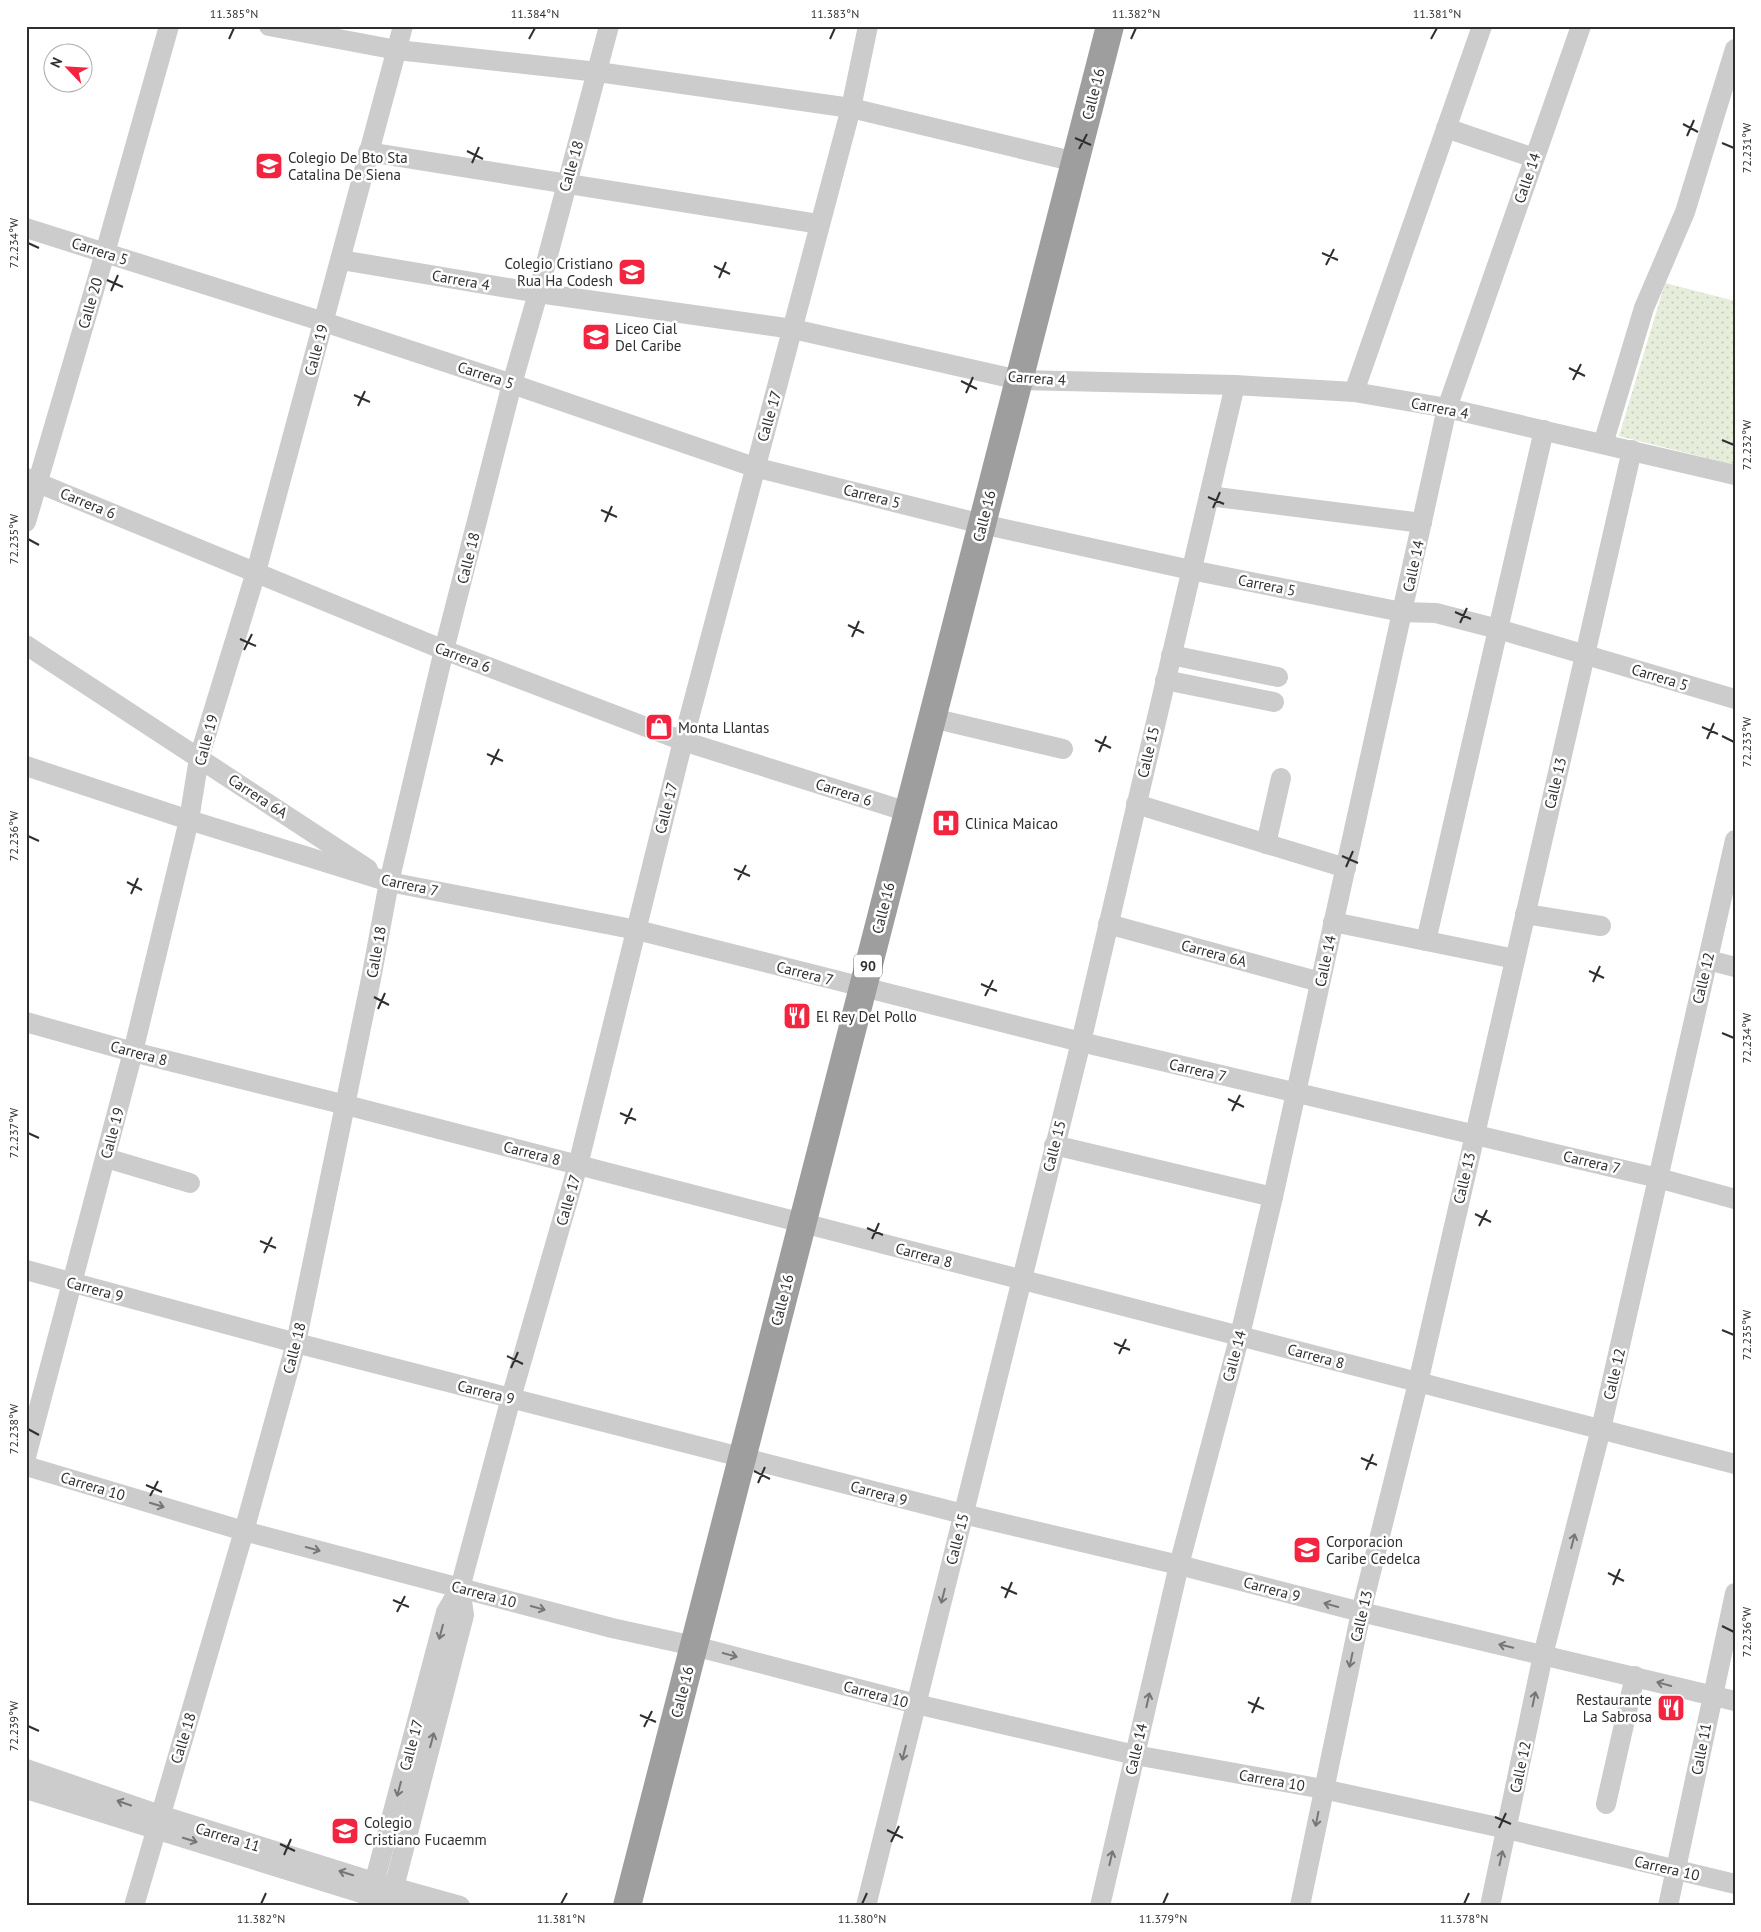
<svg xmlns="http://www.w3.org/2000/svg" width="1761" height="1932" viewBox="0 0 1761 1932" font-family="'PT Sans',sans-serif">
<defs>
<pattern id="grass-dots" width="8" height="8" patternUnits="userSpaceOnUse" patternTransform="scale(1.25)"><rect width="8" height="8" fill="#e6eddb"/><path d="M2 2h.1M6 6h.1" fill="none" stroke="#c6ccbc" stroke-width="1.8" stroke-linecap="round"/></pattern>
</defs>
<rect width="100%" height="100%" fill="#fff"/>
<!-- grass -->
<path fill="url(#grass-dots)" d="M 1665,283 L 1735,301 L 1735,465 L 1619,436 Z"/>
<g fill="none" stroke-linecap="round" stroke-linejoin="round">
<!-- minor -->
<g stroke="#ccc" stroke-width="20">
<path d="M 269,26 L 397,50 L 598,72 L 851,108 L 1076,162"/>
<path d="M 1446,128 L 1534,158"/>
<path d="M 368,152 L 819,224"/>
<path d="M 26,228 L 324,322 L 512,384 L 754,467 L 982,524 L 1191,570 L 1402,612 L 1436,613 L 1498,629 L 1735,699"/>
<path d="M 341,260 L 538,293 L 793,329 L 1019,380 L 1235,385 L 1354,392 L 1447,408 L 1735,475"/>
<path d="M 1354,392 L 1482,26"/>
<path d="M 1603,444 L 1644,308 L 1685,212 L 1735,49"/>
<path d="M 26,478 L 444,650 L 683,741 L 908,812"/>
<path d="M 1209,496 L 1422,523"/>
<path d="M 26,522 L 105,253 L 169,26"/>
<path d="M 26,645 L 368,869"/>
<path d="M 1171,655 L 1278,677"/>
<path d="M 1165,680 L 1274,702"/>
<path d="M 932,718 L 1063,749"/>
<path d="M 26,766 L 189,820 L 389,882 L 637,930 L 1081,1042 L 1658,1178 L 1735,1199"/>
<path d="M 1136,804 L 1346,868"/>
<path d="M 1266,844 L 1281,778"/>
<path d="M 1525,914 L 1601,926"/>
<path d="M 1333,922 L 1515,959"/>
<path d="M 1108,924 L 1320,982"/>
<path d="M 1426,941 L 1544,430"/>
<path d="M 1708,960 L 1735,967"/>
<path d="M 26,1022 L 133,1052 L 346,1105 L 1735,1464"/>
<path d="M 1054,1145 L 1273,1197"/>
<path d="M 106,1158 L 190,1183"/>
<path d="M 26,1270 L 296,1343 L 963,1514 L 1179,1565 L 1361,1612 L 1735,1701"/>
<path d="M 26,1457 L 133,1052 L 189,820 L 199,758 L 256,572 L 403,26"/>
<path d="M 26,1466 L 244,1531 L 612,1628 L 694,1646 L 916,1704 L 1135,1755 L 1323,1789 L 1507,1829 L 1735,1884"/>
<path d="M 26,1769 L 160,1815 L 374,1882 L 460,1906"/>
<path d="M 26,1789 L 403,1906"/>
<path d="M 1606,1804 L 1635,1676"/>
<path d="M 391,1899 L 464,1615 L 460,1588"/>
<path d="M 134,1906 L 244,1531 L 296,1343 L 371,979 L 389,882 L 444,650 L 512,384 L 538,293 L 609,26"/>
<path d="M 368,1906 L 446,1612 L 460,1588 L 511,1398 L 578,1165 L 683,741 L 851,108 L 868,26"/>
<path d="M 866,1906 L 1081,1042 L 1235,385"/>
<path d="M 1100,1906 L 1179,1565 L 1240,1335 L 1273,1197 L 1447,408 L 1581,26"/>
<path d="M 1300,1906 L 1361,1612 L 1418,1383 L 1632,450"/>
<path d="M 1490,1906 L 1543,1655 L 1601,1429 L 1735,840"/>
<path d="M 1668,1906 L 1735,1593"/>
</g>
<!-- trunk -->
<path stroke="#9e9e9e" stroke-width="28" d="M 627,1906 L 1110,26"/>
</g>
<!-- one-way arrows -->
<defs><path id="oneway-shaft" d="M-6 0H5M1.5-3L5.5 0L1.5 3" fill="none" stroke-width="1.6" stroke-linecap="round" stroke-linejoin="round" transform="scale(1.25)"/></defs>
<g stroke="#767676">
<use href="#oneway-shaft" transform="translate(157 1505) rotate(17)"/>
<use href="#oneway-shaft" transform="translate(1573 1541) rotate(-76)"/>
<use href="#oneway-shaft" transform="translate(313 1549) rotate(15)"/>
<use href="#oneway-shaft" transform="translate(943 1596) rotate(104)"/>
<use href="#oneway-shaft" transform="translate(1331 1605) rotate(-165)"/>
<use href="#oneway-shaft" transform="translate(538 1608) rotate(15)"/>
<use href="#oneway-shaft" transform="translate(441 1632) rotate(105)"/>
<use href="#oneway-shaft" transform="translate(1506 1646) rotate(-167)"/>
<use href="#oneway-shaft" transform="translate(730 1655) rotate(15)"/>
<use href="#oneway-shaft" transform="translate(1351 1660) rotate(102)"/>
<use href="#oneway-shaft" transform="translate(1664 1684) rotate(-165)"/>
<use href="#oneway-shaft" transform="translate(1534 1699) rotate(-78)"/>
<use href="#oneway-shaft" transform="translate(1148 1700) rotate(-77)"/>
<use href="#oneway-shaft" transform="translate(432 1740) rotate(-75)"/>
<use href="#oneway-shaft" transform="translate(904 1753) rotate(104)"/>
<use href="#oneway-shaft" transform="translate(399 1789) rotate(105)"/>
<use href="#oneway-shaft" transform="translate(124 1803) rotate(-161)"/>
<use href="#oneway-shaft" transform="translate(1317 1819) rotate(101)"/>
<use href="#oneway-shaft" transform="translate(190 1840) rotate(17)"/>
<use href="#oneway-shaft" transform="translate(1111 1858) rotate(-77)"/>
<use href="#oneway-shaft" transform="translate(1501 1858) rotate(-78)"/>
<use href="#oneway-shaft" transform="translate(346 1873) rotate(-163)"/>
</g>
<!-- ticks -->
<path fill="none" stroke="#2f2f2f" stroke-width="2" d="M 229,39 L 234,28M 529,39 L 535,28M 830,39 L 835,28M 1131,39 L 1136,28M 1431,39 L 1437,28M 1683,124 L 1698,132M 1687,136 L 1694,120M 1075,138 L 1091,145M 1722,143 L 1734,148M 1079,149 L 1087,134M 467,151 L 483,159M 472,163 L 479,147M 28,243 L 39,248M 1322,253 L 1338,260M 1326,265 L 1334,249M 714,266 L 730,274M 719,278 L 726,262M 107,280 L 123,287M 111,291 L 118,275M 1569,368 L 1585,376M 1573,380 L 1581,364M 961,381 L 977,389M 966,393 L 973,377M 354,395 L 370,402M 358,406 L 365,391M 1722,440 L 1734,445M 1208,497 L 1224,504M 1213,508 L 1220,492M 601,510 L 617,517M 605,522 L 612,506M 28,539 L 39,545M 1455,612 L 1471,619M 1460,623 L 1467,608M 848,625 L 864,633M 852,637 L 859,621M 240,639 L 256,646M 244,650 L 252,634M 1702,727 L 1718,734M 1722,736 L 1734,742M 1707,739 L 1714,723M 1095,740 L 1111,748M 1099,752 L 1106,736M 487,754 L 503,761M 491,765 L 499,749M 28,836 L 39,841M 1342,856 L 1358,863M 1346,867 L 1353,851M 734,869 L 750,876M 738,880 L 746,865M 127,882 L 142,890M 131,894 L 138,878M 1589,971 L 1604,978M 1593,982 L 1600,966M 981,984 L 997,991M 985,996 L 993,980M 374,997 L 389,1005M 378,1009 L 385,993M 1722,1033 L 1734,1038M 1228,1099 L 1244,1107M 1232,1111 L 1240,1095M 620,1113 L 636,1120M 625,1124 L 632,1108M 28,1133 L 39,1138M 1475,1214 L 1491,1222M 1479,1226 L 1487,1210M 867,1228 L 883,1235M 872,1239 L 879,1223M 260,1241 L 276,1248M 264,1253 L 272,1237M 1722,1330 L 1734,1335M 1114,1343 L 1130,1350M 1119,1354 L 1126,1339M 507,1356 L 523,1364M 511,1368 L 518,1352M 28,1429 L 39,1435M 1361,1458 L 1377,1465M 1366,1470 L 1373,1454M 754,1471 L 770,1479M 758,1483 L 765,1467M 146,1485 L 162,1492M 150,1496 L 158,1481M 1608,1573 L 1624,1581M 1613,1585 L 1620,1569M 1001,1587 L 1017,1594M 1005,1598 L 1012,1582M 393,1600 L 409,1607M 397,1612 L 405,1596M 1722,1626 L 1734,1632M 1248,1702 L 1264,1709M 1252,1713 L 1259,1697M 640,1715 L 656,1722M 28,1726 L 39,1731M 644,1727 L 652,1711M 1495,1817 L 1511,1824M 1499,1828 L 1506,1813M 887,1830 L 903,1838M 891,1842 L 899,1826M 280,1844 L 295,1851M 284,1855 L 291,1839M 261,1904 L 266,1893M 561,1904 L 567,1893M 862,1904 L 867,1893M 1163,1904 L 1168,1893M 1464,1904 L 1469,1893"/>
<!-- icons -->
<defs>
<symbol id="school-square" viewBox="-11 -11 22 22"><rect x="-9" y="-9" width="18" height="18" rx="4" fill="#f2243f" stroke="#fff"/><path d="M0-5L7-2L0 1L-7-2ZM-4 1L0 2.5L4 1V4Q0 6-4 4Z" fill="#fff"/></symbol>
<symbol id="shop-square" viewBox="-11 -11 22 22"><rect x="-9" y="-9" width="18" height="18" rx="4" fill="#f2243f" stroke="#fff"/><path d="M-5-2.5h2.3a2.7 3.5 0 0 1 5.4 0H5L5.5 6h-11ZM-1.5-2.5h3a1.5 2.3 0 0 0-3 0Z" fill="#fff"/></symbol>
<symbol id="hospital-square" viewBox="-11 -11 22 22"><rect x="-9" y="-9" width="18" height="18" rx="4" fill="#f2243f" stroke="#fff"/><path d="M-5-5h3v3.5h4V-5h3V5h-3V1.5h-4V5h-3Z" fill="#fff"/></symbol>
<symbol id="restaurant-square" viewBox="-11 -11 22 22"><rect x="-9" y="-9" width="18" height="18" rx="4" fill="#f2243f" stroke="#fff"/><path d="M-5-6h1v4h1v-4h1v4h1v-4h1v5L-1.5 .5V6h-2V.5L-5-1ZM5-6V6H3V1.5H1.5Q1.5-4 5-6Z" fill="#fff"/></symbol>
</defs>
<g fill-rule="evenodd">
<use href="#school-square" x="253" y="150" width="32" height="32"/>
<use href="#school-square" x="616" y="256" width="32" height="32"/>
<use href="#school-square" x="580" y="321" width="32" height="32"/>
<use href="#shop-square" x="643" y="711" width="32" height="32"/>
<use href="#hospital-square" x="930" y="807" width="32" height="32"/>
<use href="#restaurant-square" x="781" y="1000" width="32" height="32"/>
<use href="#school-square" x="1291" y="1534" width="32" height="32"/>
<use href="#restaurant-square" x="1655" y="1692" width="32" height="32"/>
<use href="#school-square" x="329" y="1815" width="32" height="32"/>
</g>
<g text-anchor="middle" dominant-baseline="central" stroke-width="5" stroke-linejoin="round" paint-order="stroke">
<!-- shield labels -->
<rect fill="#fff" stroke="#6d6d6d" stroke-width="1" x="854" y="954.5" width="28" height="23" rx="4"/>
<g font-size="14" font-weight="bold" fill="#2f2f2f">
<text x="868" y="966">90</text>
</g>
<!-- street labels -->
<g font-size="15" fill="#2f2f2f" stroke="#fff">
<text transform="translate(1093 94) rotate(-76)">Calle 16</text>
<text transform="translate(571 166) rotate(-74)">Calle 18</text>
<text transform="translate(1527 178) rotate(-71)">Calle 14</text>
<text transform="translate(100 251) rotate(18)">Carrera 5</text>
<text transform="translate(461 280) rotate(10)">Carrera 4</text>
<text transform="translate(90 303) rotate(-74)">Calle 20</text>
<text transform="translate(316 350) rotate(-75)">Calle 19</text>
<text transform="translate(486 375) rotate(18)">Carrera 5</text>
<text transform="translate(1037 378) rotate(4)">Carrera 4</text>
<text transform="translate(1440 408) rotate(11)">Carrera 4</text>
<text transform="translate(769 416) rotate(-74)">Calle 17</text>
<text transform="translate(872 496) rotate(14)">Carrera 5</text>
<text transform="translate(88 503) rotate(22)">Carrera 6</text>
<text transform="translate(984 516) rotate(-76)">Calle 16</text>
<text transform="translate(468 558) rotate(-76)">Calle 18</text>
<text transform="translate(1413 566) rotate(-78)">Calle 14</text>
<text transform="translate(1267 585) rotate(11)">Carrera 5</text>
<text transform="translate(463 657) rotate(21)">Carrera 6</text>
<text transform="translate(1660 677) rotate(17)">Carrera 5</text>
<text transform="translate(206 740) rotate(-75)">Calle 19</text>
<text transform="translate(1148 752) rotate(-77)">Calle 15</text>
<text transform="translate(1555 783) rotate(-77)">Calle 13</text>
<text transform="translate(844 792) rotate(18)">Carrera 6</text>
<text transform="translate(258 796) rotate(33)">Carrera 6A</text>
<text transform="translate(666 808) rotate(-76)">Calle 17</text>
<text transform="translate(410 885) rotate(12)">Carrera 7</text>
<text transform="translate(883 908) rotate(-76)">Calle 16</text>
<text transform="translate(376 952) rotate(-80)">Calle 18</text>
<text transform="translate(1214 953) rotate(15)">Carrera 6A</text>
<text transform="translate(1325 961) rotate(-78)">Calle 14</text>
<text transform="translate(805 973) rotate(14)">Carrera 7</text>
<text transform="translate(1703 978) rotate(-77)">Calle 12</text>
<text transform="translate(139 1053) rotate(15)">Carrera 8</text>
<text transform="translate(1198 1070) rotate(13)">Carrera 7</text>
<text transform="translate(112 1133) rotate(-75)">Calle 19</text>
<text transform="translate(1054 1146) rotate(-76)">Calle 15</text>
<text transform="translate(532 1153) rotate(14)">Carrera 8</text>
<text transform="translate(1592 1162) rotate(13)">Carrera 7</text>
<text transform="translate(1464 1178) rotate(-77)">Calle 13</text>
<text transform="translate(568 1200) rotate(-74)">Calle 17</text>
<text transform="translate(924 1255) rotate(15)">Carrera 8</text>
<text transform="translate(95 1289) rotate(15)">Carrera 9</text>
<text transform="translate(782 1300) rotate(-76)">Calle 16</text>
<text transform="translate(294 1348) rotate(-76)">Calle 18</text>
<text transform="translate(1234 1356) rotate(-75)">Calle 14</text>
<text transform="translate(1316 1356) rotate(15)">Carrera 8</text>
<text transform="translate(1614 1374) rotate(-77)">Calle 12</text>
<text transform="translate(486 1392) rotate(14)">Carrera 9</text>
<text transform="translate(93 1486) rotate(17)">Carrera 10</text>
<text transform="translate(879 1493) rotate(15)">Carrera 9</text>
<text transform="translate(957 1539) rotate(-76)">Calle 15</text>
<text transform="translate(1272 1589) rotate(15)">Carrera 9</text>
<text transform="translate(484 1594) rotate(15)">Carrera 10</text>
<text transform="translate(1361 1616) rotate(-77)">Calle 13</text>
<text transform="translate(682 1692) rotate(-76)">Calle 16</text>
<text transform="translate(876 1694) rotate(15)">Carrera 10</text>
<text transform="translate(183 1738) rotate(-73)">Calle 18</text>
<text transform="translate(411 1745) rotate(-75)">Calle 17</text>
<text transform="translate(1136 1749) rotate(-77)">Calle 14</text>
<text transform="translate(1701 1749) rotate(-79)">Calle 11</text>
<text transform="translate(1520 1767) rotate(-78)">Calle 12</text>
<text transform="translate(1272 1780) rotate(10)">Carrera 10</text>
<text transform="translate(228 1837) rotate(17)">Carrera 11</text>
<text transform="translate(1667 1868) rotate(13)">Carrera 10</text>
</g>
<!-- poi labels -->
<g font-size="15" fill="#2f2f2f" stroke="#fff" text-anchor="start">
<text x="288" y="157">Colegio De Bto Sta<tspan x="288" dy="17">Catalina De Siena</tspan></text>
<text x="613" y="263" text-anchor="end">Colegio Cristiano<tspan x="613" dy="17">Rua Ha Codesh</tspan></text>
<text x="615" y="328">Liceo Cial<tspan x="615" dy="17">Del Caribe</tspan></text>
<text x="678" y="727">Monta Llantas</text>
<text x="965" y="823">Clinica Maicao</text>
<text x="816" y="1016">El Rey Del Pollo</text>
<text x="1326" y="1541">Corporacion<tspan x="1326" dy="17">Caribe Cedelca</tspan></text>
<text x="1652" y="1699" text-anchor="end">Restaurante<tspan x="1652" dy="17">La Sabrosa</tspan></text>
<text x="364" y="1822">Colegio<tspan x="364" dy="17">Cristiano Fucaemm</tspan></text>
</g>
</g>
<!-- border -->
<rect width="1761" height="1932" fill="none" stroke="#ffffff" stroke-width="55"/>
<!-- north arrow -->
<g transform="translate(68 68) rotate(295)"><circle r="24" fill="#ffffff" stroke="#acacac"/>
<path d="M0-4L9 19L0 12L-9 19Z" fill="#f2243f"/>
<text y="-8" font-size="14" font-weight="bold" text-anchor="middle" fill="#2f2f2f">N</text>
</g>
<rect x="28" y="28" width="1706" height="1876" fill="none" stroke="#2f2f2f" stroke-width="2"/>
<g font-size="12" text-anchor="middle" fill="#2f2f2f">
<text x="234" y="18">11.385°N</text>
<text x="535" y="18">11.384°N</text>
<text x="835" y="18">11.383°N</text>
<text x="1136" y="18">11.382°N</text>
<text x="1437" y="18">11.381°N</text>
<text transform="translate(1747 148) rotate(-90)" y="4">72.231°W</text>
<text transform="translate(14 243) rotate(-90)" y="4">72.234°W</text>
<text transform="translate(1747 445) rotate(-90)" y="4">72.232°W</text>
<text transform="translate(14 539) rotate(-90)" y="4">72.235°W</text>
<text transform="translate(1747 742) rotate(-90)" y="4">72.233°W</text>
<text transform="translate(14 836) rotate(-90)" y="4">72.236°W</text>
<text transform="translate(1747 1038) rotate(-90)" y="4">72.234°W</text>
<text transform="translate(14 1133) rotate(-90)" y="4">72.237°W</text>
<text transform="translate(1747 1335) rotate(-90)" y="4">72.235°W</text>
<text transform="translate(14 1429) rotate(-90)" y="4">72.238°W</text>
<text transform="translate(1747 1632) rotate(-90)" y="4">72.236°W</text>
<text transform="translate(14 1726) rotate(-90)" y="4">72.239°W</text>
<text x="261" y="1923">11.382°N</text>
<text x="561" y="1923">11.381°N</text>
<text x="862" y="1923">11.380°N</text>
<text x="1163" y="1923">11.379°N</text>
<text x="1464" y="1923">11.378°N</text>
</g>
</svg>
